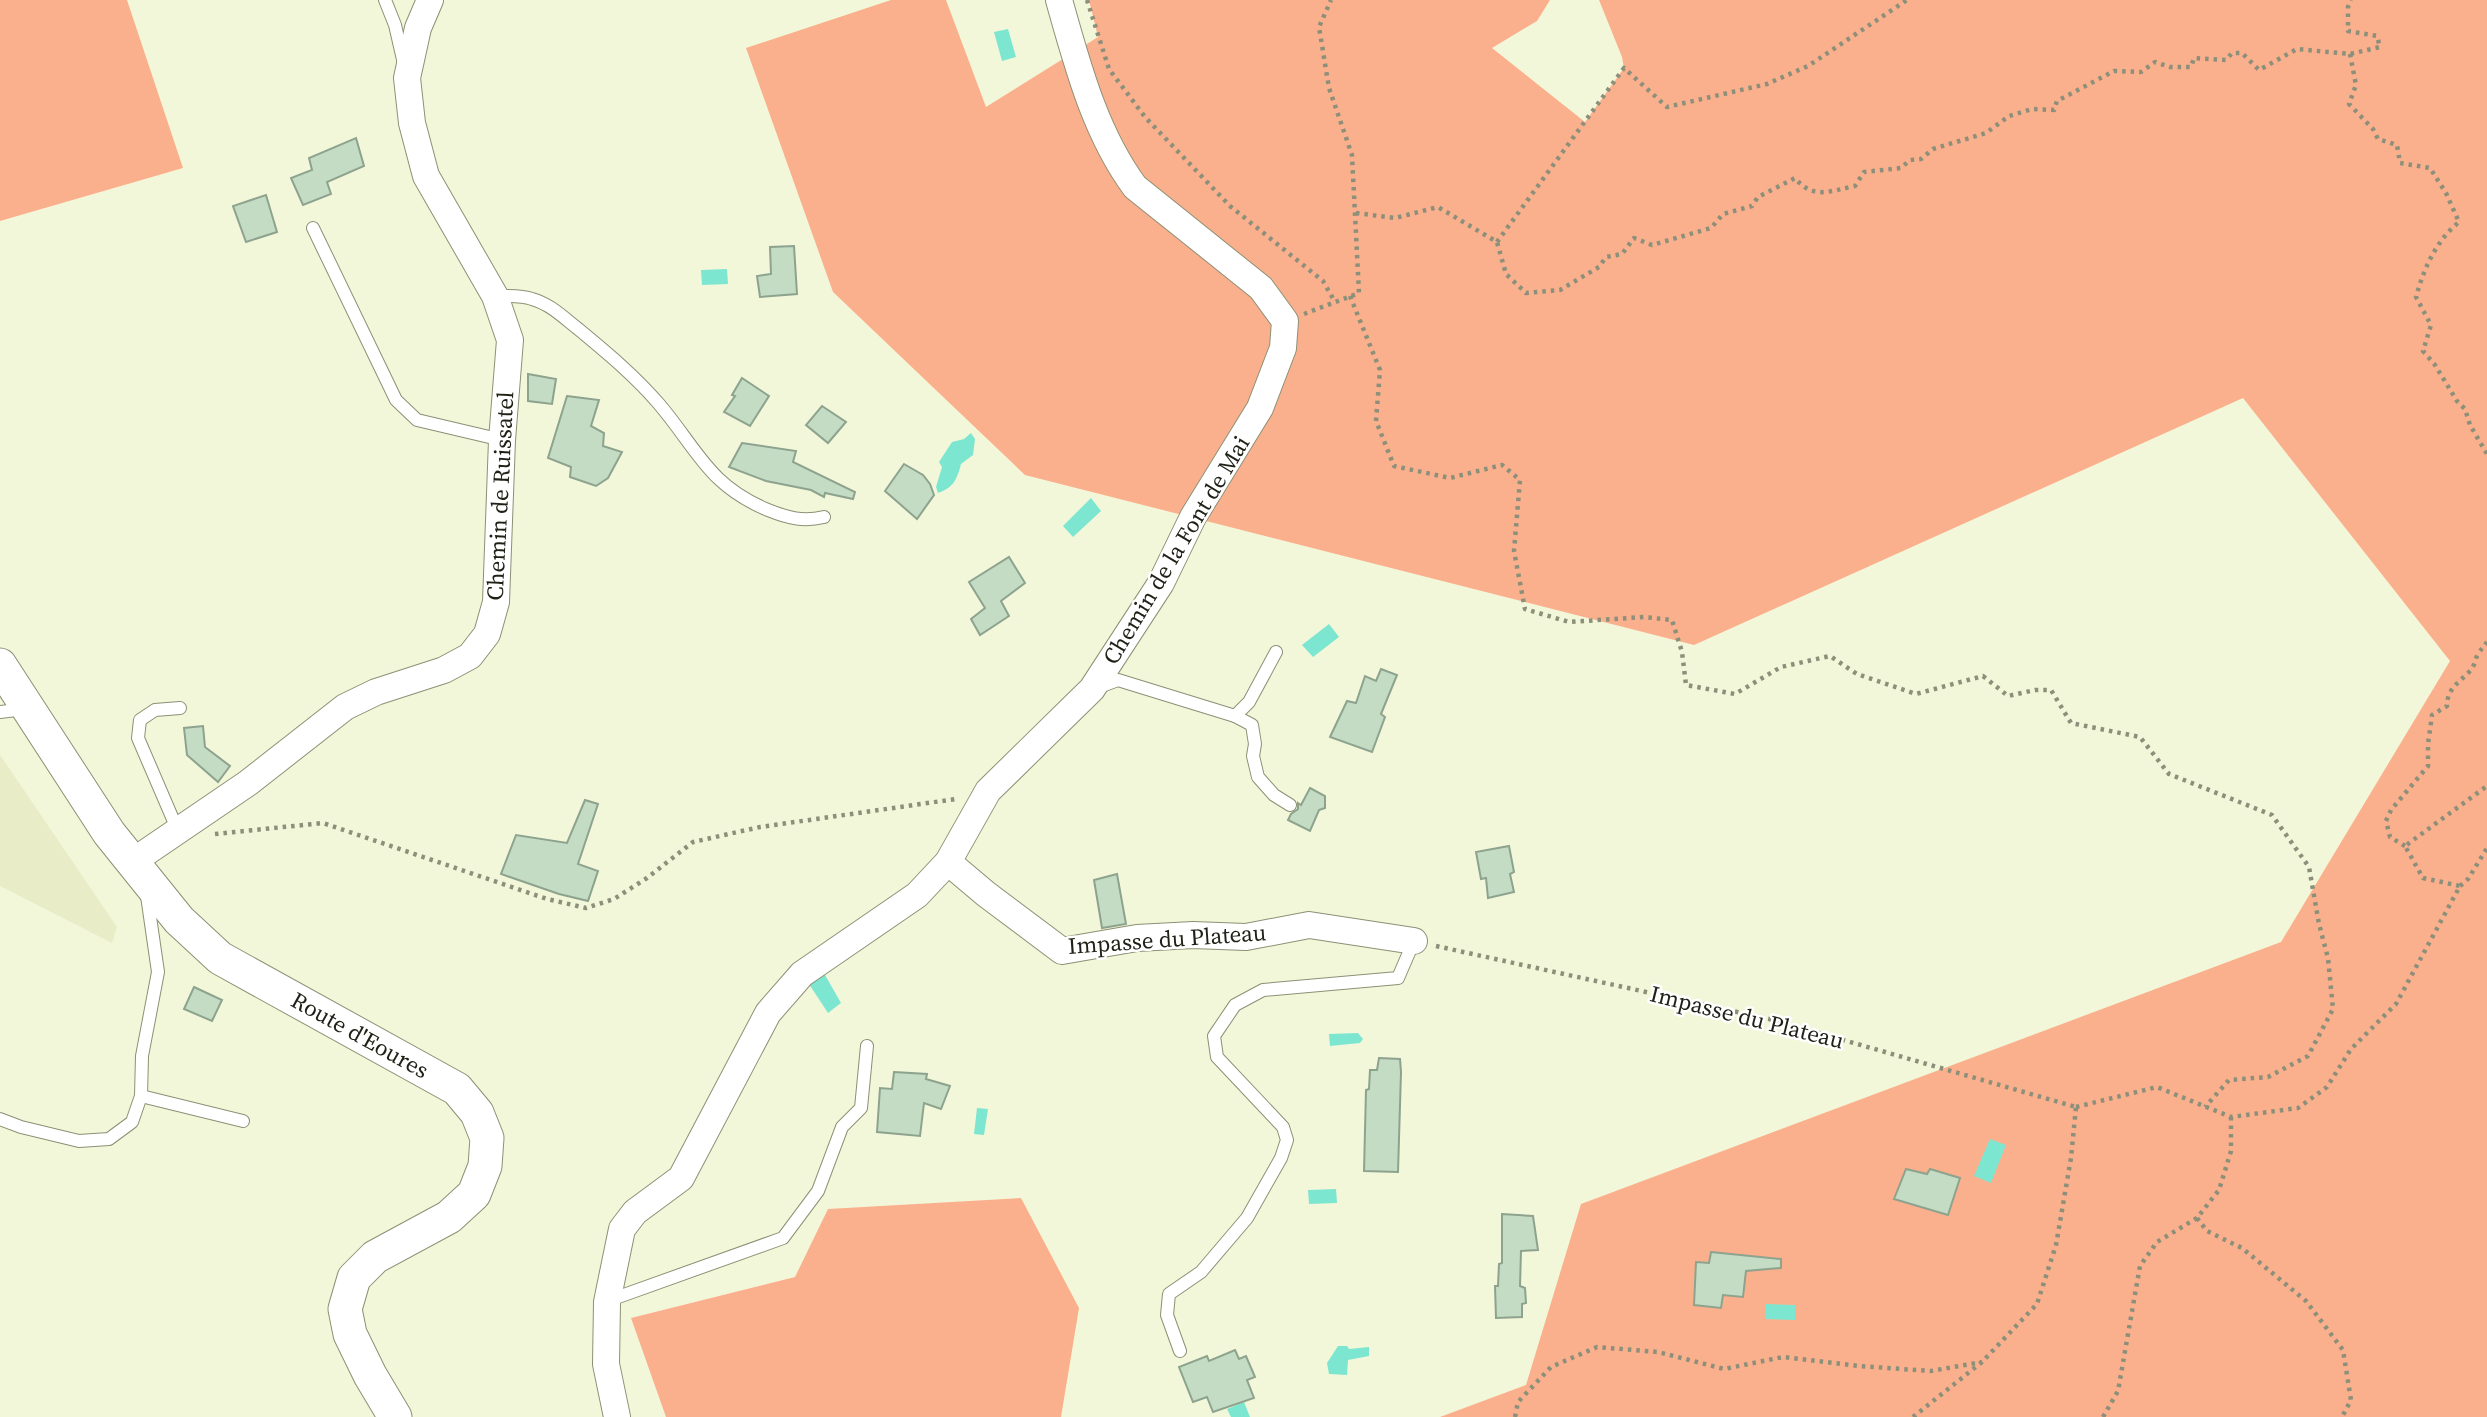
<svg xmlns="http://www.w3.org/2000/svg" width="2487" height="1417" viewBox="0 0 2487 1417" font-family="'Source Serif 4',serif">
<rect width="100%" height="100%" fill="#f3f7d9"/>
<!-- built -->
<path fill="#e8ecc7" d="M 0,755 L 117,927 L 112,943 L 0,886 Z"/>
<!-- green -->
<g fill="#fbb08d">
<path d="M 0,0 L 127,0 L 183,168 L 0,221 Z"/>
<path d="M 891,0 L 946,0 L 986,107 L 1098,37 L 1089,0 L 1550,0 L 1537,21 L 1492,48 L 1585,122 L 1624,68 L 1622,57 L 1599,0 L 2487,0 L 2487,1417 L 1440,1417 L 1526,1385 L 1581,1204 L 2281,942 L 2450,661 L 2243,398 L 1694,645 L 1025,475 L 833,292 L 746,48 Z"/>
<path d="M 1021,1198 L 1079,1308 L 1061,1417 L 666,1417 L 631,1318 L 795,1277 L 828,1209 Z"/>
</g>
<!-- water -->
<g fill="#7de6d1">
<path d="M 1008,29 L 1016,57 L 1002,61 L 994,32 Z"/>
<path d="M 727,269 L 728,284 L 702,285 L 701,270 Z"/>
<path d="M 971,433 L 975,439 L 973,455 L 961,464 C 957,480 953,488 938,493 L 936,487 L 942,467 L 939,462 L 952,442 L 964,439 Z"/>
<path d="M 1091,498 L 1101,511 L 1073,537 L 1063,526 Z"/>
<path d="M 1329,624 L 1339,637 L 1313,657 L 1302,645 Z"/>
<path d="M 821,968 L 841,1003 L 828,1013 L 807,981 Z"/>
<path d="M 1358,1033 L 1363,1039 L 1360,1043 L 1330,1046 L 1329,1034 Z"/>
<path d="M 977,1108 L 988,1109 L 984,1135 L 974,1134 Z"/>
<path d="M 1990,1139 L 2006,1145 L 1991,1183 L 1974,1176 Z"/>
<path d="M 1336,1189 L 1337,1203 L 1309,1204 L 1308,1190 Z"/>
<path d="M 1766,1304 L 1795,1305 L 1795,1320 L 1765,1319 Z"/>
<path d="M 1338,1346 L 1347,1346 L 1349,1349 L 1369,1347 L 1369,1356 L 1348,1360 L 1347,1375 L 1329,1374 L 1327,1363 Z"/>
<path d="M 1244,1402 L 1250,1417 L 1231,1417 L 1227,1409 Z"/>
</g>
<!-- building -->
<g fill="#c4dbc4" stroke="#8da38e" stroke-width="2">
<path d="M 356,138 L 364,166 L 327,182 L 331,194 L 303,205 L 291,178 L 312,170 L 309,158 Z"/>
<path d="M 266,195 L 277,232 L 246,242 L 233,206 Z"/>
<path d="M 794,246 L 797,294 L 760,297 L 757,276 L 771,274 L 770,247 Z"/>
<path d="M 528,374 L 556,379 L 552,404 L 528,401 Z"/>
<path d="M 742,378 L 769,396 L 750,426 L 724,412 L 735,396 L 732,395 Z"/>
<path d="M 567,396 L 599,400 L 591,426 L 604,433 L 603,446 L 622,452 L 608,478 L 596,486 L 570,477 L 571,467 L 548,458 Z"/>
<path d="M 822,406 L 846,422 L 828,443 L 806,425 Z"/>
<path d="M 742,443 L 796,451 L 793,462 L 855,492 L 853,499 L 825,493 L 824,497 L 811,490 L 766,481 L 729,467 Z"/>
<path d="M 904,464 L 923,475 L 930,484 L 934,495 L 917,519 L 885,491 Z"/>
<path d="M 1009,557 L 1025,583 L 1001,601 L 1009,616 L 980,635 L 971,619 L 985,608 L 969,582 Z"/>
<path d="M 1381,669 L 1397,675 L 1381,714 L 1385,717 L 1372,752 L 1330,737 L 1347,701 L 1356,703 L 1365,676 L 1376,681 Z"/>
<path d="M 203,726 L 205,747 L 230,766 L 218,782 L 187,755 L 184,728 Z"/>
<path d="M 1310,788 L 1325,796 L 1325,808 L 1319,810 L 1310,831 L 1288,820 L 1291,814 L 1298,809 L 1298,803 L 1301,805 Z"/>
<path d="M 585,800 L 598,804 L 578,864 L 598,871 L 588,901 L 559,894 L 501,874 L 516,835 L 567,843 Z"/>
<path d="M 1509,846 L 1514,872 L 1510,874 L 1514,892 L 1488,898 L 1486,878 L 1481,879 L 1476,852 Z"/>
<path d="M 1117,874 L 1126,924 L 1102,928 L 1094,880 Z"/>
<path d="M 194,987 L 222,1000 L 212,1021 L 184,1009 Z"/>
<path d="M 1379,1058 L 1400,1059 L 1401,1072 L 1398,1172 L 1364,1171 L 1366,1090 L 1369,1089 L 1370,1070 L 1377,1070 Z"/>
<path d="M 894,1072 L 927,1074 L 926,1079 L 950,1086 L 941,1109 L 924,1103 L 920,1136 L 877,1132 L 880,1088 L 892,1089 Z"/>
<path d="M 1906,1169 L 1927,1174 L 1930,1169 L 1960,1178 L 1948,1215 L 1894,1199 Z"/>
<path d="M 1502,1214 L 1533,1216 L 1538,1250 L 1521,1251 L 1520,1286 L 1525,1288 L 1526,1303 L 1522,1304 L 1522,1317 L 1496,1318 L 1495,1286 L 1498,1286 L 1499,1264 L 1502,1263 Z"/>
<path d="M 1711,1252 L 1781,1259 L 1781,1268 L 1746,1271 L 1743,1297 L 1723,1295 L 1721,1308 L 1694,1305 L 1696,1262 L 1709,1263 Z"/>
<path d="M 1235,1350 L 1239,1359 L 1246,1356 L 1255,1377 L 1247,1380 L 1254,1398 L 1213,1412 L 1207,1397 L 1193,1402 L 1179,1367 L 1207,1356 L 1209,1361 Z"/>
</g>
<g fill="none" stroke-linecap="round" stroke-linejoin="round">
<defs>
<g id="service">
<path d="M 385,0 L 395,25 L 404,64"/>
<path d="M 313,228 L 396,400 L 417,420 L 502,440"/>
<path d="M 495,296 C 507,296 521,295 532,299 C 550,304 563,317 577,328 C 606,352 634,375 659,404 C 698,450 708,485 768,510 C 788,518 803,522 824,517"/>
<path d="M 1099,687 L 1118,680 L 1235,716 L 1249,702 L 1276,652"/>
<path d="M 0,712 L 24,709"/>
<path d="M 1235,716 L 1252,725 L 1255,744 L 1253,756 L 1258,777 L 1274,795 L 1290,805"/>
<path d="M 178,831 L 138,738 L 140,720 L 155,710 L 180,708"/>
<path d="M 141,1096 L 243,1121"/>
<path d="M 0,1119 L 21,1127 L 79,1141 L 109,1139 L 132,1122 L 141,1096 L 142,1056 L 158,972 L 147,896"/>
<path d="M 607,1301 L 783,1238 L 818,1191 L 842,1127 L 861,1108 L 867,1046"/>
<path d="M 1180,1351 L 1167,1315 L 1169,1294 L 1201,1272 L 1247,1218 L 1281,1158 L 1287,1140 L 1283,1127 L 1217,1057 L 1214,1036 L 1235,1005 L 1263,990 L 1398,978 L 1414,941"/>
</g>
<g id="minor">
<path d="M 132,862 L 248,783 L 345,707 L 376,692 L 444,670 L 470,656 L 487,634 L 496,602 L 502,440 L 510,340 L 495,296 L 426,176 L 412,123 L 407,78 L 418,28 L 430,0"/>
<path d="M 948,862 L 986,894 L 1062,951 L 1137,938 L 1193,935 L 1246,937 L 1309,925 L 1414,941"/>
<path d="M 617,1417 L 606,1364 L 607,1302 L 622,1229 L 635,1212 L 681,1178 L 768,1013 L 802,974 L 917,895 L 948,862 L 988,791 L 1092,689 L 1161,583 L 1193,517 L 1260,408 L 1283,348 L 1285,321 L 1261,288 L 1135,187 C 1095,133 1077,64 1059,0"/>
</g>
<path id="tertiary" d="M 0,665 L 109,833 L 179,920 L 220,958 L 457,1089 L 477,1113 L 487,1138 L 485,1166 L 474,1194 L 449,1217 L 375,1257 L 354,1278 L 345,1309 L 350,1334 L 370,1375 L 395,1417"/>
</defs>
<!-- service casing -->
<use href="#service" stroke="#8d9075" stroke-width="14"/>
<!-- minor casing -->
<use href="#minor" stroke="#8d9075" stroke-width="28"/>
<!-- tertiary casing -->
<use href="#tertiary" stroke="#8d9075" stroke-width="35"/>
<!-- path -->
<g stroke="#8c8f7a" stroke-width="4.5" stroke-dasharray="3.5 5" stroke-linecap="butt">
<path d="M 1087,0 L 1109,69 L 1145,117 L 1230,206 L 1323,281 L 1335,302"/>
<path d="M 2350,54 L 2356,85 L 2349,104 L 2373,129 L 2378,139 L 2397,145 L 2400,163 L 2430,168 L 2446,193 L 2459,222 C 2436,241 2424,268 2416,297 L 2431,325 L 2423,351 L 2435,365 L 2457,401 L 2465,409 L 2470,425 L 2487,454"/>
<path d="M 1356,213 L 1395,218 L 1438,207 L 1497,242 L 1506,274 L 1526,293 L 1560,290 L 1599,267 L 1606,257 L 1622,254 L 1634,238 L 1652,245 L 1711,228 L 1723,214 L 1752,206 L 1758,197 L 1795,178 C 1813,200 1830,191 1855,186 L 1864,172 L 1901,168 L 1910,160 L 1921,159 L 1933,149 L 1986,133 L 2009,116 L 2032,109 L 2054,110 L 2057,101 L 2114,71 L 2141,72 L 2155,62 L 2170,67 L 2191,67 L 2194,58 L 2226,60 L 2232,53 L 2242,53 L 2259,70 L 2297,49 L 2350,54 L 2380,47 L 2377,36 L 2348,31 L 2348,7 L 2351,0"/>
<path d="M 1497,242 L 1624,68 L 1667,107 L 1767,84 L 1808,66 L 1907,0"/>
<path d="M 1350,296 L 1380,370 L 1376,421 L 1394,466 L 1450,478 L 1502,465 L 1520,480 L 1514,551 L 1525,609 L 1569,622 L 1644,617 L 1672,620 L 1682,652 L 1686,685 L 1735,694 L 1781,667 L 1830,656 L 1857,674 L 1916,694 L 1983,676 L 2008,696 L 2035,690 L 2051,690 L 2071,723 L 2140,737 L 2169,774 L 2272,815 L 2309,867 L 2319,924 L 2328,958 L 2333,1009 L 2308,1056 L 2268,1077 L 2229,1080 L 2205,1107"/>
<path d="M 1304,314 L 1359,293 L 1352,155 L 1329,88 L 1319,27 L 1331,0"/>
<path d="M 215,834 L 323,823 L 547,899 L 586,908 L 614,899 L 647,878 L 693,842 L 760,827 L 956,799"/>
<path d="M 2405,846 L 2390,837 L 2386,821 L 2391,810 L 2428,766 L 2428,744 L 2432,715 L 2447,706 C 2447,688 2460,682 2471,670 C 2475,665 2475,659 2478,654 C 2481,649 2484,647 2487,642"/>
<path d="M 2460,886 L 2468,879 L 2487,848"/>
<path d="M 1436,946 L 1774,1020 L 2076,1107"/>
<path d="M 2076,1107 L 2157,1087 L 2231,1117 L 2298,1108 L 2327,1087 L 2351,1049 L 2396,1004 L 2460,886 L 2423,878 L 2405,846 L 2487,786"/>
<path d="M 2197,1218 L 2207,1231 L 2242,1248 L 2306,1301 L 2343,1350 L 2351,1400 L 2342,1417"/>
<path d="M 1515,1417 L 1518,1402 L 1551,1367 L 1597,1347 L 1658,1352 L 1724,1369 L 1783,1357 L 1859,1366 L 1931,1371 L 1982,1362"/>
<path d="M 1913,1417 L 1982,1362 L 2037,1304 L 2056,1245 L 2071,1158 L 2076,1107"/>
<path d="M 2103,1417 L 2118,1391 L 2140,1266 L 2157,1242 L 2197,1218 L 2219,1190 L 2231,1151 L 2231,1117"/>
</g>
<!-- service -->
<use href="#service" stroke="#fff" stroke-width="12"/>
<!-- minor -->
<use href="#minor" stroke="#fff" stroke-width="26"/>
<!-- tertiary -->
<use href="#tertiary" stroke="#fff" stroke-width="33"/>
</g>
<g text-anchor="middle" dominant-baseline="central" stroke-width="5" stroke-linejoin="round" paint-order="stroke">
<!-- street labels -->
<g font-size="23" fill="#1f2116" stroke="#fff">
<text transform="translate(500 496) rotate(-87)">Chemin de Ruissatel</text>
<text transform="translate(1176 550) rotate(-59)">Chemin de la Font de Mai</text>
<text transform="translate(1167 939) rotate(-4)">Impasse du Plateau</text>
<text transform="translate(1747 1017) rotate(14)">Impasse du Plateau</text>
<text transform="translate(360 1035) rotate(29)">Route d'Eoures</text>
</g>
</g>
</svg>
